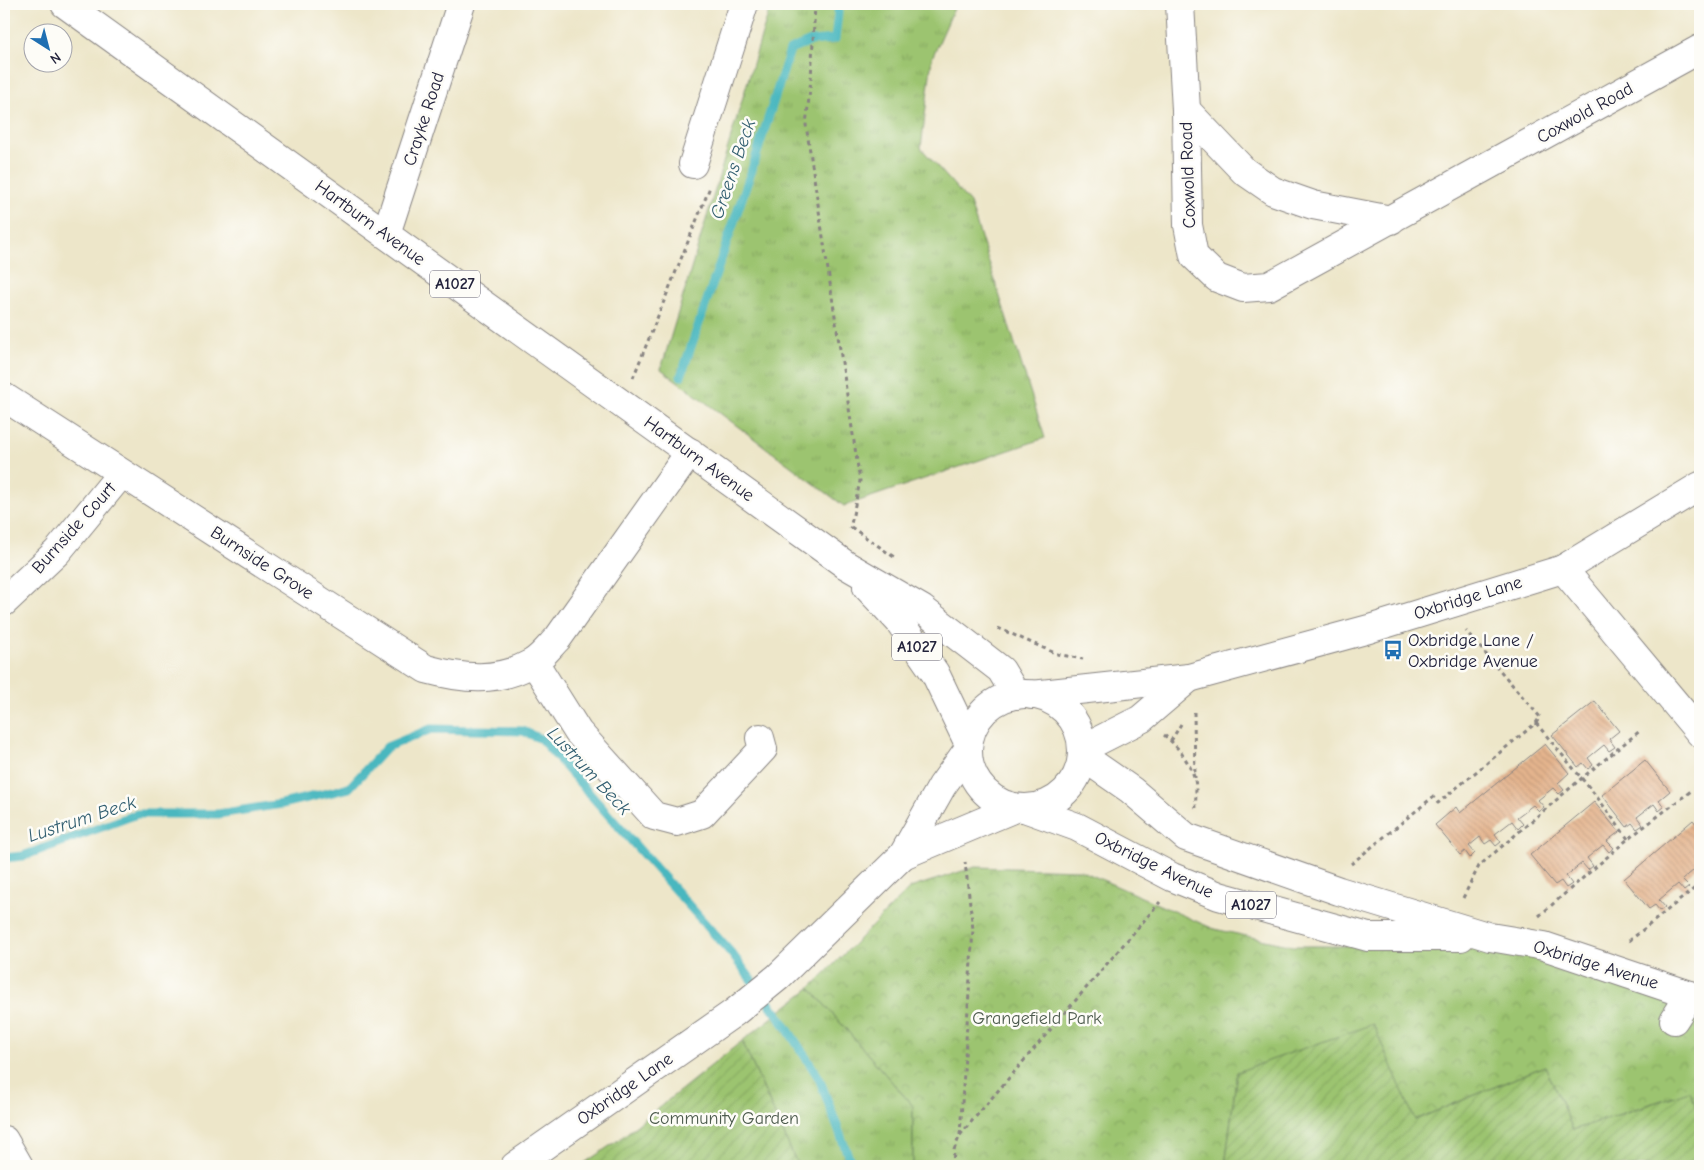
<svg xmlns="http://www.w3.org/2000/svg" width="1704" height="1170" viewBox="0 0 1704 1170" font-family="'Comic Neue',sans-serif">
<defs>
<pattern id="grass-tufts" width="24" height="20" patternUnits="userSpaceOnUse" patternTransform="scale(1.25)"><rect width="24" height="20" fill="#9cc470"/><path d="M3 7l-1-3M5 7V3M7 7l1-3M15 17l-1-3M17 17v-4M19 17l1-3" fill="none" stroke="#86a862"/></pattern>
<pattern id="park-crowns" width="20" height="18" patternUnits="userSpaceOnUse" patternTransform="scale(1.25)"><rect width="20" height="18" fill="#9cc470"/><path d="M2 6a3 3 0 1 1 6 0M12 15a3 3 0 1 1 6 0" fill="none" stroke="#86a862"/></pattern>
<pattern id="garden-furrows" width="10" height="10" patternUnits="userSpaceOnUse" patternTransform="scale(1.25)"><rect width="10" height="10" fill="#9cc470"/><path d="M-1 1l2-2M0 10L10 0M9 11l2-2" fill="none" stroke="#86a862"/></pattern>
<pattern id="building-back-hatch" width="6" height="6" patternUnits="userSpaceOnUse" patternTransform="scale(1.25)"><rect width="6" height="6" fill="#e4b48d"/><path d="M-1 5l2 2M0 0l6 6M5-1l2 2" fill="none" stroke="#c39a7b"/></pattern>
</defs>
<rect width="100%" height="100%" fill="#fdfcf7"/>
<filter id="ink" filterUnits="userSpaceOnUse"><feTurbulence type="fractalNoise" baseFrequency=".02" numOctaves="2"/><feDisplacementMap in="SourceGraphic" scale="10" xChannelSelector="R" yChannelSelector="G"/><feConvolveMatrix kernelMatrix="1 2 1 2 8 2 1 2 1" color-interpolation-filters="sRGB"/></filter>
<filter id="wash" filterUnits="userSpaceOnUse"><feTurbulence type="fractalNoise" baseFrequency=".0096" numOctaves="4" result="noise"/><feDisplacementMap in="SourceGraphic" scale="20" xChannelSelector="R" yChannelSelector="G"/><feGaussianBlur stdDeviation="1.12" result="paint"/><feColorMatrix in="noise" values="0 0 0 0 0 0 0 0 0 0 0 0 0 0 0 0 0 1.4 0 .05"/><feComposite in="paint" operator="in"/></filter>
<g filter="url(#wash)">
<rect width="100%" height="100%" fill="#ede6c9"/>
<!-- grass -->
<g fill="url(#grass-tufts)" stroke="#5f7356">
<path d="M 771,4 L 956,4 L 932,58 L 921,148 L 970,203 L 1045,438 L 844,506 L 661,369 Z"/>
<path d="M 810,988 L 913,1106 L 913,1166 L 798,1166 L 742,1041 Z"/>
</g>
<!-- park -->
<path fill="url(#park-crowns)" stroke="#5f7356" d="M 975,867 L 1080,870 L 1214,929 L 1293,946 L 1544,946 L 1700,1000 L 1700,1117 L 1689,1091 L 1573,1130 L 1545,1066 L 1415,1120 L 1237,1072 L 1225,1166 L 913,1166 L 913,1106 L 810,988 L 910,888 Z"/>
<!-- garden -->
<g fill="url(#garden-furrows)" stroke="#5f7356">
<path d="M 1373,1024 L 1415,1120 L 1545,1066 L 1573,1130 L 1690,1091 L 1700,1117 L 1700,1166 L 1225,1166 L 1237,1072 Z"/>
<path d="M 742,1041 L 798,1166 L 580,1166 L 617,1141 Z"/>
</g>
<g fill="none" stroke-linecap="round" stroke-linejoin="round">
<!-- stream -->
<g stroke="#48b7bf" stroke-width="9">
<path d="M 681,376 L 751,172 L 790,50 L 811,41 L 835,39 L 839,4"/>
<path d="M 4,858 L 23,856 L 137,814 L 218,814 L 282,804 L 349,788 L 387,747 L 431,729 L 523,731 L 541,739 L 732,954 L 781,1019 L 819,1078 L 852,1166"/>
</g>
</g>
<g id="blocks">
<!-- building -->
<g fill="url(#building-back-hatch)">
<path d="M 1595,701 L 1619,731 L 1609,739 L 1615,747 L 1609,751 L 1604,745 L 1588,758 L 1593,765 L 1588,769 L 1583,763 L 1578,767 L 1552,735 Z"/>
<path d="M 1545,744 L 1569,773 L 1558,783 L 1564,790 L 1559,794 L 1553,788 L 1538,800 L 1544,807 L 1539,811 L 1533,805 L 1517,817 L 1523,824 L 1518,829 L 1512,821 L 1495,834 L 1501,842 L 1496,846 L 1491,840 L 1485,844 L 1480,837 L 1469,846 L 1475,853 L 1470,858 L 1465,851 L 1460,855 L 1435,825 L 1456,807 L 1460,813 Z"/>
<path d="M 1645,760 L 1670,791 L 1659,800 L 1664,807 L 1659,811 L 1654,804 L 1637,817 L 1643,825 L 1637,829 L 1632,823 L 1627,827 L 1602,795 Z"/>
<path d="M 1594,802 L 1619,832 L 1607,841 L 1614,848 L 1609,852 L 1603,845 L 1587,858 L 1593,866 L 1588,870 L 1582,863 L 1566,876 L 1572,884 L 1566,888 L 1561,881 L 1555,885 L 1530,855 Z"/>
<path d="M 1693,820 L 1700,829 L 1700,865 L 1682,880 L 1689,887 L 1684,891 L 1678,884 L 1659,900 L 1665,907 L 1660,911 L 1655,905 L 1649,909 L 1624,879 Z"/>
</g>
</g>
</g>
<g filter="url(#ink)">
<use href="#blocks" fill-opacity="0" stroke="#888482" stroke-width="1"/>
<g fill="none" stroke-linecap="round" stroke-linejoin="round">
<defs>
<g id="minor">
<path d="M 1180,4 L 1186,110 L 1188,225 L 1194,256 L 1217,278 L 1243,288 L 1269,286 L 1700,49"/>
<path d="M 1186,110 L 1244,171 L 1273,191 L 1313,205 L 1391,220"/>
<path d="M 693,164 L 744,4"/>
<path d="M 386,234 L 461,4"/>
<path d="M 4,397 L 426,669 C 463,679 497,683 532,663 C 542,657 550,646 558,638 L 690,452"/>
<path d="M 1563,569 L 1700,733"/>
<path d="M 4,602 L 57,552 L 121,474"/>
<path d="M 534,662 L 578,732 L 654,816 L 677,822 L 702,814 L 763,749 L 760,738"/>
<path d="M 1032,695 L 1189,678 L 1369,629 L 1563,569 L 1700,486"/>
<path d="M 1082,749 L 1141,719 L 1189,678"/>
<path d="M 903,855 L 1015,808"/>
<path d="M 1674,1020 L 1690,995"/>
<path d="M 4,1140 L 19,1166"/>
<path d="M 515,1166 L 735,1012 L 778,977 L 903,855 L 942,786 L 967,751"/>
</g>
<g id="major">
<path d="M 65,4 L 846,565 L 922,609 L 1001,670 L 1016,695"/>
<path d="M 867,587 L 899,621 L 935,673 L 968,742"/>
<circle cx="1025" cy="751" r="57"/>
<path d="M 1082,756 L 1131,790 L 1186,837 L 1339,891 L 1490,937 L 1544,946 L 1690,995 L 1700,1000"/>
<path d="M 1027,809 L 1077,827 L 1172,877 L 1219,896 L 1368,937 L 1461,937"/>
</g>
</defs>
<!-- minor casing -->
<use href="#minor" stroke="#888482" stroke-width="30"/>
<!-- major casing -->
<use href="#major" stroke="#888482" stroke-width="30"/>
<!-- path -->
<g stroke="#888482" stroke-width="3" stroke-dasharray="4 4" stroke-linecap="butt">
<path d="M 815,4 L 811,79 L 806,125 L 860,481 L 850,529"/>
<path d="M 633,378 L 710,187"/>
<path d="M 851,527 L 894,557"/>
<path d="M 998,628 L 1057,654 L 1083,659"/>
<path d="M 1194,712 L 1195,778"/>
<path d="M 1536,723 L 1597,797 L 1628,839"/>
<path d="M 1164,735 C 1177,745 1191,764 1195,780 C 1197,789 1195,800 1196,808"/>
<path d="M 1171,741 L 1181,724"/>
<path d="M 1351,864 L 1433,797 L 1438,803 L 1536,723 L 1540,717 L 1466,631"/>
<path d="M 1463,898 L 1479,866 L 1582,778 L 1641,730"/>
<path d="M 1539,916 L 1628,839 L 1691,791"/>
<path d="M 1629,941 L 1700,884"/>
<path d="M 960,1135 L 1160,902"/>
<path d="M 953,1166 L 954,1150 L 960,1135 L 973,929 L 965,862"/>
</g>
<!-- minor -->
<use href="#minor" stroke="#fff" stroke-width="28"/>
<!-- major -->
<use href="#major" stroke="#fff" stroke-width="28"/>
</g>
</g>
<!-- icons -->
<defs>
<symbol id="bus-bare" viewBox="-9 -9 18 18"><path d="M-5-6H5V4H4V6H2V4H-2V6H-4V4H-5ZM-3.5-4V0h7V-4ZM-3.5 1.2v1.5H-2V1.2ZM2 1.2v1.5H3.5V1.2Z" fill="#1f6fb2" stroke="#fdfcf7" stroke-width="2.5" paint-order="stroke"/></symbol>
</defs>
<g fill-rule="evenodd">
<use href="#bus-bare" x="1379" y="636" width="28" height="28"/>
</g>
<g text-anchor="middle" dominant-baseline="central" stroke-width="5" stroke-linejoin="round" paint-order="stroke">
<!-- shield labels -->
<g fill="#fdfcf7" stroke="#646373" stroke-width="1">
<rect x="430" y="270.5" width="50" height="27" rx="4"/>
<rect x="892" y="633.5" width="50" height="27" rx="4"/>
<rect x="1226" y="891.5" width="50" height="27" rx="4"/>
</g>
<g font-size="16" font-weight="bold" fill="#22223b">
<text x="455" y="284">A1027</text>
<text x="917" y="647">A1027</text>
<text x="1251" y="905">A1027</text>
</g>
<!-- street labels -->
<g font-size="18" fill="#22223b" stroke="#fdfcf7">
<text transform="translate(1585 113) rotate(-29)">Coxwold Road</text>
<text transform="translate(424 119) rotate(-72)">Crayke Road</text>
<text transform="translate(1188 175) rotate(-92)">Coxwold Road</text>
<text transform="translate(370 223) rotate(36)">Hartburn Avenue</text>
<text transform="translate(699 459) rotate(36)">Hartburn Avenue</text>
<text transform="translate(74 528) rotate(-48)">Burnside Court</text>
<text transform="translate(262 563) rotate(33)">Burnside Grove</text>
<text transform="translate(1468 598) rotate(-17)">Oxbridge Lane</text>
<text transform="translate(1154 865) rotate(26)">Oxbridge Avenue</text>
<text transform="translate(1596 965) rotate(17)">Oxbridge Avenue</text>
<text transform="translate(625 1089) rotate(-35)">Oxbridge Lane</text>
</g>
<!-- poi labels -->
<g font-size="18" fill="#22223b" stroke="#fdfcf7" text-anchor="start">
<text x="1408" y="640">Oxbridge Lane /<tspan x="1408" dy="21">Oxbridge Avenue</tspan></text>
</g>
<!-- park labels -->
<g font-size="18" fill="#4d5b4e" stroke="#fdfcf7">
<text x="1037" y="1018">Grangefield Park</text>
<text x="724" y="1118">Community Garden</text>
</g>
<!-- water labels -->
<g font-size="19" font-style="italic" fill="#315e70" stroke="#fdfcf7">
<text transform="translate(733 169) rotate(-71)">Greens Beck</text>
<text transform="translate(589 771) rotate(47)">Lustrum Beck</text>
<text transform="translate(82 819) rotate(-18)">Lustrum Beck</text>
</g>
</g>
<!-- margin -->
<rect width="1704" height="1170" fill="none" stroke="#fdfcf7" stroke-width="20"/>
<!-- north arrow -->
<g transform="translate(48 48) rotate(144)"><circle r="24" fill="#fdfcf7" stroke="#a5a5ac"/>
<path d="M0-4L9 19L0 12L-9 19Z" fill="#1f6fb2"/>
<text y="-8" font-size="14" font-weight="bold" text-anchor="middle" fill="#22223b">N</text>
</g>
</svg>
